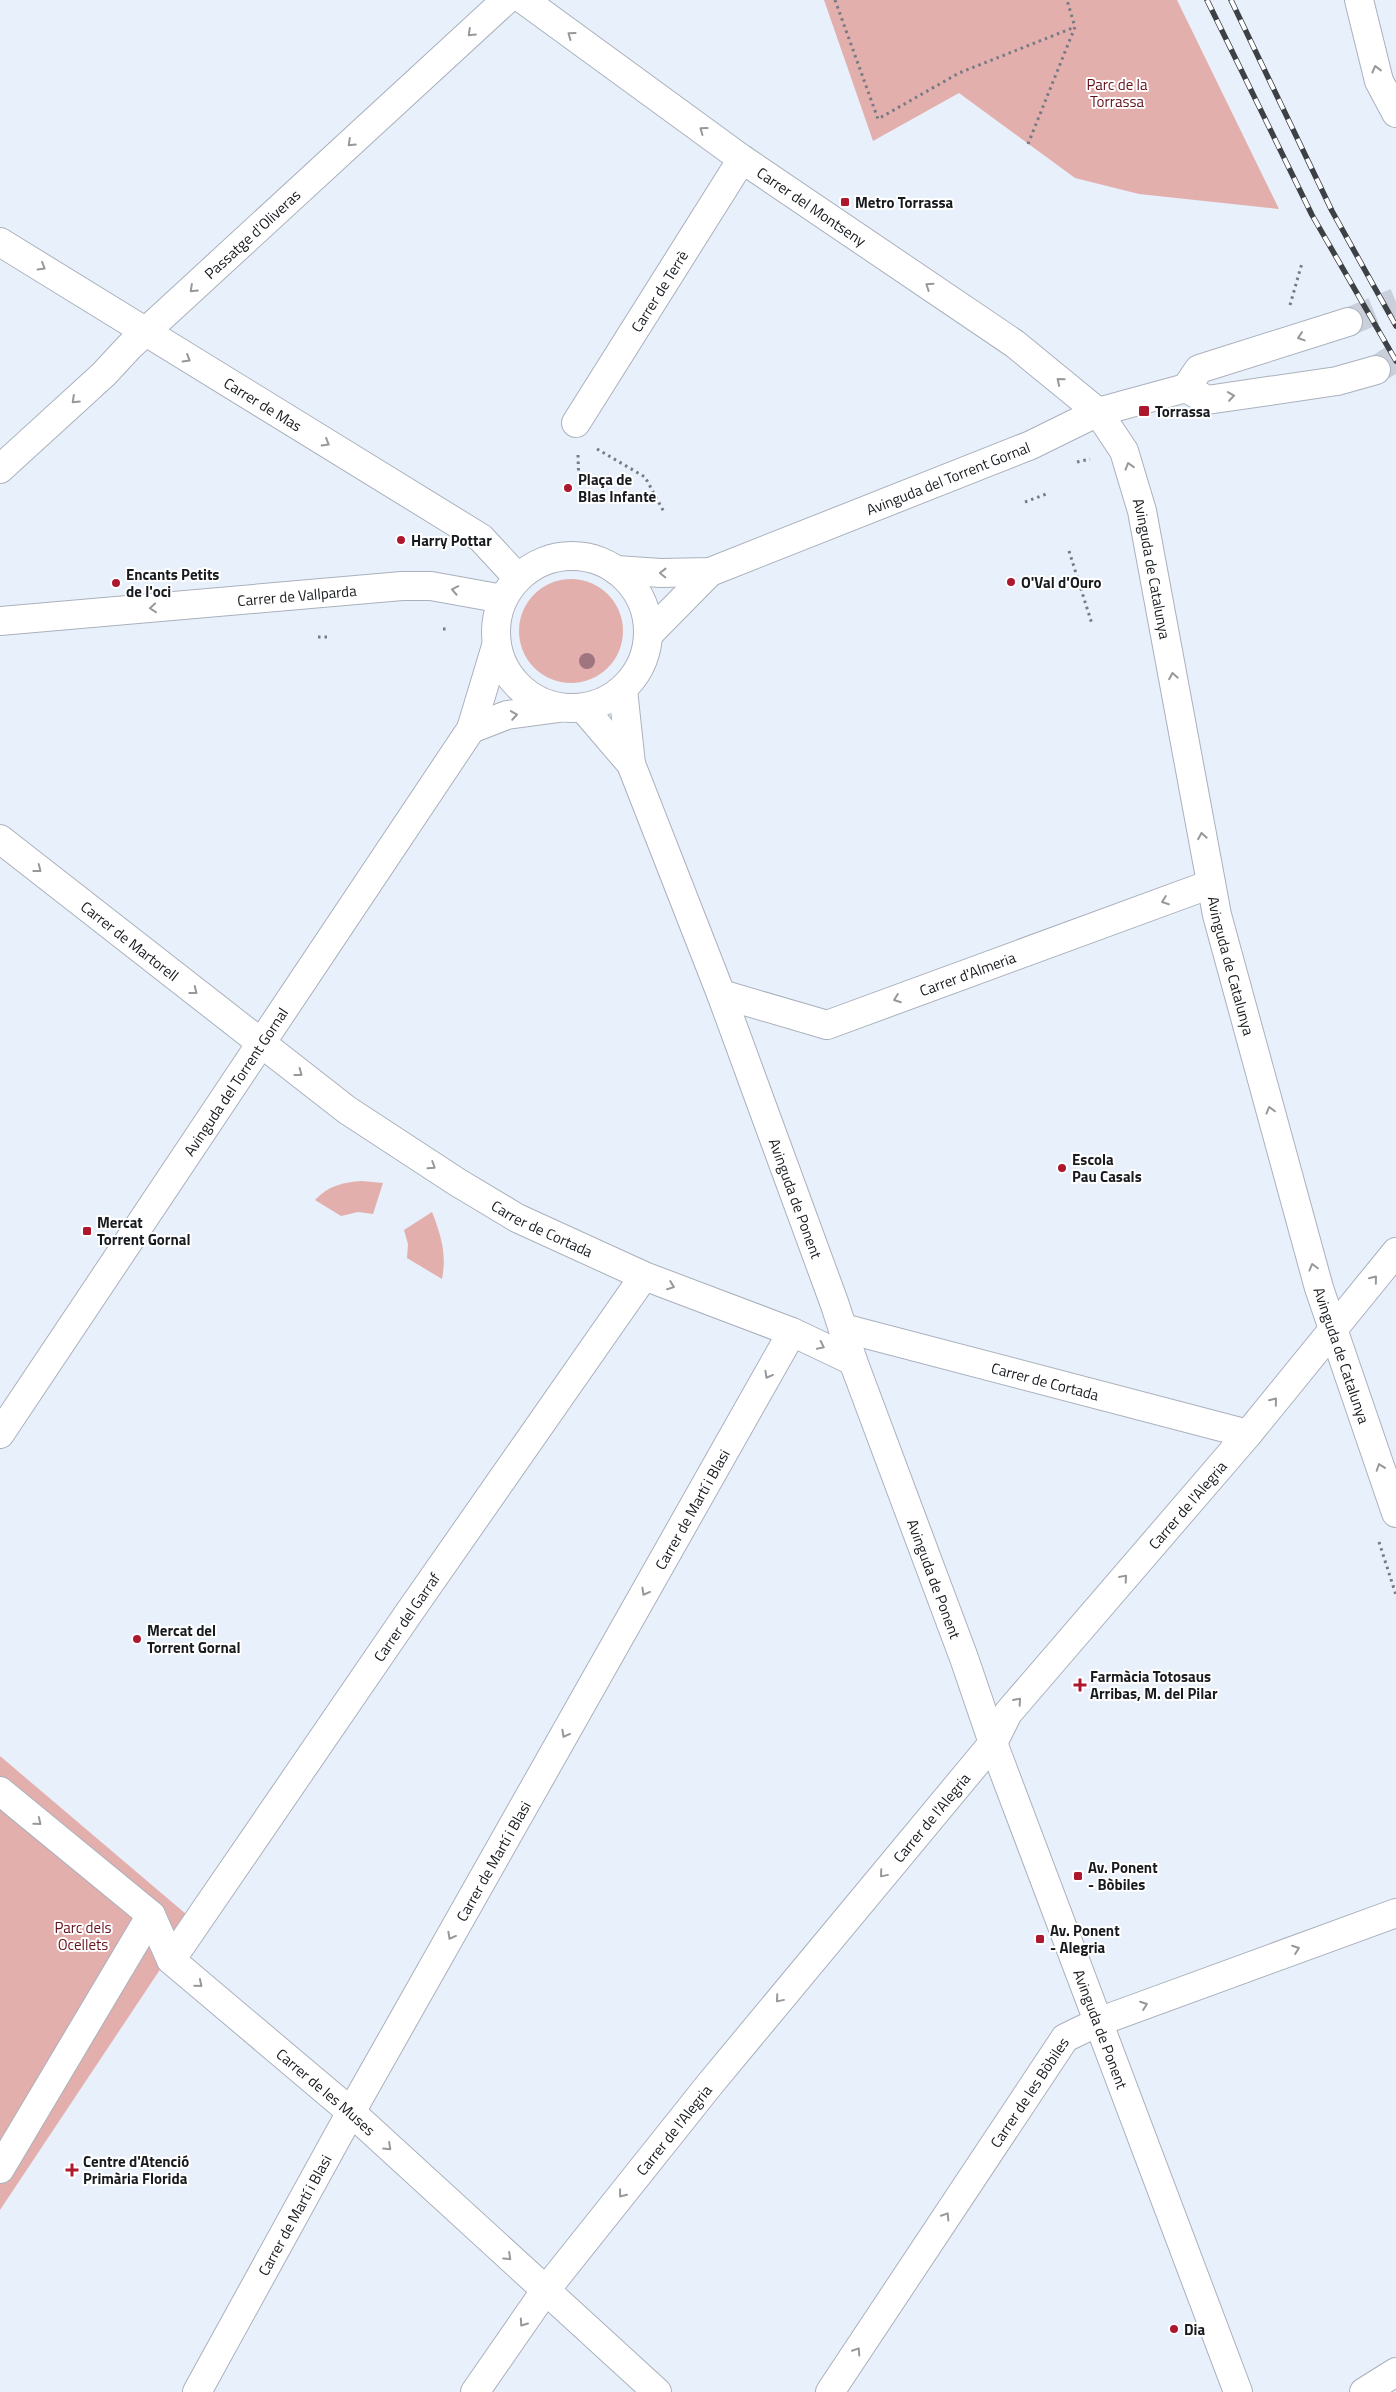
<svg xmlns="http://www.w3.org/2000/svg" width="1396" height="2392" viewBox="0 0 1396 2392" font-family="'Titillium Web',sans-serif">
<rect width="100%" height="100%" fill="#e8f0fc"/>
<!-- green -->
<g fill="#e3afad">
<path d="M 824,0 L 1177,0 L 1279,209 L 1139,194 L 1075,178 L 959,93 L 873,141 Z"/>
<circle cx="571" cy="631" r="52"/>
<path d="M 362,1181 L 383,1183 L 373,1214 L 358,1212 L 341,1216 L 315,1200 C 328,1186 343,1182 362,1181 Z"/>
<path d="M 432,1212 C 441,1235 447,1254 442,1279 L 407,1258 L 408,1244 L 404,1230 Z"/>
<path d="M 0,1756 L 193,1920 L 0,2210 Z"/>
</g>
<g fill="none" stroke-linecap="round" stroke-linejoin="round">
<!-- tertiary-tunnel -->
<g stroke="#c9d0db" stroke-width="28" stroke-dasharray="28 14" stroke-linecap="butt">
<path d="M 1348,322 L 1396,302"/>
<path d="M 1376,370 L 1396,357"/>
</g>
<defs>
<g id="pedestrian">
<path id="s1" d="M 576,423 L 742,159"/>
<path id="s2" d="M 843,1328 L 1248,1434"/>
<path id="s3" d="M 171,1960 L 406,1617 L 644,1276"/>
<path d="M 0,2169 L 151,1915"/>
</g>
<g id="minor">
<path id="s4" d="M 524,0 L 742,159 L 1015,344 L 1098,412 L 1124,451 L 1142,511 L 1217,915 L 1319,1288 L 1396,1513"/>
<path d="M 1359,0 L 1379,81 L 1396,113"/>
<path id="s5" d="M 0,242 L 481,538 L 517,577"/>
<path id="s6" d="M 0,469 L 104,374 L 129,347 L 506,0"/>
<path id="s7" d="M 0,621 L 402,586 L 431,586 L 503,599"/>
<path id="s8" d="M 623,690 L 631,764 L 721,994 L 835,1305 L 853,1361 L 964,1658 L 993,1743 L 1238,2392"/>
<path d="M 583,708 L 631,764"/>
<path id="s9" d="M 0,839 L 347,1110 L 457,1182 L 517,1218 L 644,1276 L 792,1332 L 853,1361"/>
<path id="s10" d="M 721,994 L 827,1025 L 1211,884"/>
<path id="s11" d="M 0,1791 L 151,1915 L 171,1960 L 351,2112 L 657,2392"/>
<path id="s12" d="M 197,2392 L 351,2112 L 792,1332"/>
<path id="s13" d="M 475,2392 L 545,2291 L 710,2084 L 993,1743 L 1008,1713 L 1248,1434 L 1396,1252"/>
<path id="s14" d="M 830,2392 L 1065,2038 L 1098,2022 L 1396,1913"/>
<path d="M 1364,2392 L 1396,2372"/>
</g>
<g id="tertiary">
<path d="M 1186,388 L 1207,400 L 1337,381 L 1376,370"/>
<circle cx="572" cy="632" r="76"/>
<path id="s15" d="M 616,570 L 661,573 L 710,572 L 1031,445 L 1098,412 L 1186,388 L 1199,369 L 1348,322"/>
<path d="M 648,635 L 710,572"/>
<path d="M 471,729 L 507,715 L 559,708"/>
<path id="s16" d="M 0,1434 L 471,729 L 496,646"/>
</g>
</defs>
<!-- pedestrian casing -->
<use href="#pedestrian" stroke="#aab1bc" stroke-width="30"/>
<!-- minor casing -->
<use href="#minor" stroke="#aab1bc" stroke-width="30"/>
<!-- tertiary casing -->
<use href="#tertiary" stroke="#aab1bc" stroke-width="30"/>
<!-- path -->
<g stroke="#767b83" stroke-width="3" stroke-dasharray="2.5 4" stroke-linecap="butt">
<path d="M 835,0 L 878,119 L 959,73 L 1075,27"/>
<path d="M 1028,144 L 1075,27 L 1067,0"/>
<path d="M 1290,305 L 1302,263"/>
<path d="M 597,449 L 645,477 L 664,512"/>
<path d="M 578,455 L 579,487"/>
<path d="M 1077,462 L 1090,459"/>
<path d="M 1025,502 L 1049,493"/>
<path d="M 1069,551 L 1092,624"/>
<path d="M 443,629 L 448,629"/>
<path d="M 318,637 L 327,637"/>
<path d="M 1379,1542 L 1396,1595"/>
</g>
<!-- pedestrian -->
<use href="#pedestrian" stroke="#fff" stroke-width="28"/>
<!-- minor -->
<use href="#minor" stroke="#fff" stroke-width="28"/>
<!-- tertiary -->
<use href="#tertiary" stroke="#fff" stroke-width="28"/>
<defs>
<g id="rail">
<path d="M 1207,0 L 1312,215 L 1396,361"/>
<path d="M 1231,0 L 1332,211 L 1396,326"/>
</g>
</defs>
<!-- rail casing -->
<use href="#rail" stroke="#3d4146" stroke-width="5.5"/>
<!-- rail -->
<use href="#rail" stroke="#fff" stroke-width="4" stroke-dasharray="11" stroke-linecap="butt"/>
</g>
<!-- trees -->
<circle fill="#9f7580" cx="587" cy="661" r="8"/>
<!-- one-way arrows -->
<defs><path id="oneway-chevron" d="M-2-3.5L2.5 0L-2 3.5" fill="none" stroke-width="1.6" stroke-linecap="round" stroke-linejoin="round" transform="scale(1.25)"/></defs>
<g stroke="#97989a">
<use href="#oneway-chevron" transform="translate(471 33) rotate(137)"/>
<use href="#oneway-chevron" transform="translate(571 35) rotate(-144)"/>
<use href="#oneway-chevron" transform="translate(1376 69) rotate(-104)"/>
<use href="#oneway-chevron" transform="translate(703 130) rotate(-144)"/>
<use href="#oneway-chevron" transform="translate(351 143) rotate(137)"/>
<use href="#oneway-chevron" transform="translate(42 267) rotate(31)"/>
<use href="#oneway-chevron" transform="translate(929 286) rotate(-146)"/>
<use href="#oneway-chevron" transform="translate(193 289) rotate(137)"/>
<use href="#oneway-chevron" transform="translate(1301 337) rotate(162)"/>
<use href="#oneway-chevron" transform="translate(187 359) rotate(31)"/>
<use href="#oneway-chevron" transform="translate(1060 381) rotate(-141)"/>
<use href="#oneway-chevron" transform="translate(1231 396) rotate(-8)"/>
<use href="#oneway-chevron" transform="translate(75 400) rotate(137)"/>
<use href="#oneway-chevron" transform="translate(326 443) rotate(31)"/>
<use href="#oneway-chevron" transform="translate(1129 466) rotate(-107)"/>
<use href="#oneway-chevron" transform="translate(663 573) rotate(-179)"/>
<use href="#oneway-chevron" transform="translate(455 590) rotate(-169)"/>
<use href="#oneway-chevron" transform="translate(153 608) rotate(175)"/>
<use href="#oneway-chevron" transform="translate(1173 676) rotate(-100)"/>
<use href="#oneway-chevron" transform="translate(514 715) rotate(-9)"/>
<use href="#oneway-chevron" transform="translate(1202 836) rotate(-100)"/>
<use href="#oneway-chevron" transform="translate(38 869) rotate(38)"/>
<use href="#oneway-chevron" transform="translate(1165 901) rotate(160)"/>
<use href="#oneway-chevron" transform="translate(194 991) rotate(38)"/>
<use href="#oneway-chevron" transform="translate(897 999) rotate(160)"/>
<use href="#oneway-chevron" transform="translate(299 1073) rotate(37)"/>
<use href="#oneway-chevron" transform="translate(1270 1110) rotate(-105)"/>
<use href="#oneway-chevron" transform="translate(432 1166) rotate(33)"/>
<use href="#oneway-chevron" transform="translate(1313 1267) rotate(-105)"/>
<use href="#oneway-chevron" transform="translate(1374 1279) rotate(-51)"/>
<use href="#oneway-chevron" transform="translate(671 1286) rotate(21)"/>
<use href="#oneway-chevron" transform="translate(821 1346) rotate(26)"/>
<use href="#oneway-chevron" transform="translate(768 1375) rotate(119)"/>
<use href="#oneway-chevron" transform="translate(1274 1401) rotate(-51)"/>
<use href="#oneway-chevron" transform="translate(1380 1467) rotate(-109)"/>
<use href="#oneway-chevron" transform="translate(1124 1578) rotate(-49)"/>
<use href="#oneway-chevron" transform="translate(645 1592) rotate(119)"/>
<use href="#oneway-chevron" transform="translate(1018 1701) rotate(-49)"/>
<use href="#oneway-chevron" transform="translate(565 1734) rotate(119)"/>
<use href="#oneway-chevron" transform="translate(38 1822) rotate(39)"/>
<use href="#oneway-chevron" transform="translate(883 1874) rotate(130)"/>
<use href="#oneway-chevron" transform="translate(451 1936) rotate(119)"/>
<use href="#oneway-chevron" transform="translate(1296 1949) rotate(-20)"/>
<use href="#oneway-chevron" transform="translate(199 1984) rotate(40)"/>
<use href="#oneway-chevron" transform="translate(779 1999) rotate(130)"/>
<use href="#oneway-chevron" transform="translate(1144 2005) rotate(-20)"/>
<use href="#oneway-chevron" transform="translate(388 2147) rotate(43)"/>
<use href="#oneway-chevron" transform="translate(622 2194) rotate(128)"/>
<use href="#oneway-chevron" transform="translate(946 2216) rotate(-57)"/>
<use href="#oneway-chevron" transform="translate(508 2257) rotate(43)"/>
<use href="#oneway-chevron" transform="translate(523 2323) rotate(125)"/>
<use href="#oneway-chevron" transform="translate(857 2351) rotate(-57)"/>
</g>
<!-- markers -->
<g fill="#ad182e" stroke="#fff" stroke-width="2">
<rect x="840" y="197" width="10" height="10" rx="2.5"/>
<rect x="1138" y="405" width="12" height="12" rx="2.5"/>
<circle cx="568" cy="488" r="5"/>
<circle cx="401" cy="540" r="5"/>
<circle cx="1011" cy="582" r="5"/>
<circle cx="116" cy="583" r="5"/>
<circle cx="1062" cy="1168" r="5"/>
<rect x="82" y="1226" width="10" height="10" rx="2.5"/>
<circle cx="137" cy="1639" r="5"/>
<path d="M1077.5 1677.5h5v5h5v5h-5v5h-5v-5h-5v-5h5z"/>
<rect x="1073" y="1871" width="10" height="10" rx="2.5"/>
<rect x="1035" y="1934" width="10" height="10" rx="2.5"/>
<path d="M69.5 2162.5h5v5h5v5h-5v5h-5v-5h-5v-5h5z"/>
<circle cx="1174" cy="2329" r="5"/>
</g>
<g text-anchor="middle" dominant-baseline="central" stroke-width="4" stroke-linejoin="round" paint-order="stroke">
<!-- park labels -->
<g font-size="15" fill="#64111a" stroke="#fff">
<text x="1117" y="84">Parc de la<tspan x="1117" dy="17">Torrassa</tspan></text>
<text x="83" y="1927">Parc dels<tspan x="83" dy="17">Ocellets</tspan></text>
</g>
<!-- poi labels -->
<g font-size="15" font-weight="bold" fill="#171a1e" stroke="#fff" text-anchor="start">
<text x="855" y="202">Metro Torrassa</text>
<text x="1155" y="411">Torrassa</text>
<text x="578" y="479">Plaça de<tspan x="578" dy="17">Blas Infante</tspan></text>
<text x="411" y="540">Harry Pottar</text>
<text x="126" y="574">Encants Petits<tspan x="126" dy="17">de l'oci</tspan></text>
<text x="1021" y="582">O'Val d'Ouro</text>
<text x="1072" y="1159">Escola<tspan x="1072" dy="17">Pau Casals</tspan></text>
<text x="97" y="1222">Mercat<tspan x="97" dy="17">Torrent Gornal</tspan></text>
<text x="147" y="1630">Mercat del<tspan x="147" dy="17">Torrent Gornal</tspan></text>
<text x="1090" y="1676">Farmàcia Totosaus<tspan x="1090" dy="17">Arribas, M. del Pilar</tspan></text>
<text x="1088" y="1867">Av. Ponent<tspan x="1088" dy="17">- Bòbiles</tspan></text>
<text x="1050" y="1930">Av. Ponent<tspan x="1050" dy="17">- Alegria</tspan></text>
<text x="83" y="2161">Centre d'Atenció<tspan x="83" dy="17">Primària Florida</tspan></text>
<text x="1184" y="2329">Dia</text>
</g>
<!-- street labels -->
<g font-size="15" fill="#171a1e" stroke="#fff">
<text stroke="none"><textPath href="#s4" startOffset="354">Carrer del Montseny</textPath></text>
<text stroke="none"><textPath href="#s6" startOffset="345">Passatge d'Oliveras</textPath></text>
<text stroke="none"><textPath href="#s1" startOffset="156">Carrer de Terrè</textPath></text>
<text stroke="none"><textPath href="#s5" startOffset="309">Carrer de Mas</textPath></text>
<text stroke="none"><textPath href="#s15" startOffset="350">Avinguda del Torrent Gornal</textPath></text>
<text stroke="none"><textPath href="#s4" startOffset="875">Avinguda de Catalunya</textPath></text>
<text stroke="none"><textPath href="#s7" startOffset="298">Carrer de Vallparda</textPath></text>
<text stroke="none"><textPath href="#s9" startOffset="165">Carrer de Martorell</textPath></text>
<text stroke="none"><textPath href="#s4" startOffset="1280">Avinguda de Catalunya</textPath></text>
<text stroke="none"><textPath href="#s10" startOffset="260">Carrer d'Almeria</textPath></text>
<text stroke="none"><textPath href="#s16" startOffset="424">Avinguda del Torrent Gornal</textPath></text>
<text stroke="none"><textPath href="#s8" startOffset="539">Avinguda de Ponent</textPath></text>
<text stroke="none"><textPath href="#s9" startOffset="669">Carrer de Cortada</textPath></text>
<text stroke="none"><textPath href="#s4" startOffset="1685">Avinguda de Catalunya</textPath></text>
<text stroke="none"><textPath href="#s2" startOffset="209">Carrer de Cortada</textPath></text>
<text stroke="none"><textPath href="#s13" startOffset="1139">Carrer de l'Alegria</textPath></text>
<text stroke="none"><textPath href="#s12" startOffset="1012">Carrer de Martí i Blasi</textPath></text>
<text stroke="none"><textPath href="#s8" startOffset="944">Avinguda de Ponent</textPath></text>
<text stroke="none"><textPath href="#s3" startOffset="416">Carrer del Garraf</textPath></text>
<text stroke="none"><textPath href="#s13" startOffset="734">Carrer de l'Alegria</textPath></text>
<text stroke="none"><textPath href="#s12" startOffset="608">Carrer de Martí i Blasi</textPath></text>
<text stroke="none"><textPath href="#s8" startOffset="1424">Avinguda de Ponent</textPath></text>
<text stroke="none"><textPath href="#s11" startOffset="448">Carrer de les Muses</textPath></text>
<text stroke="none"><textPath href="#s14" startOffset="360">Carrer de les Bòbiles</textPath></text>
<text stroke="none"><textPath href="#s13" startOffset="329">Carrer de l'Alegria</textPath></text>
<text stroke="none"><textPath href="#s12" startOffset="202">Carrer de Martí i Blasi</textPath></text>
</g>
</g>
</svg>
